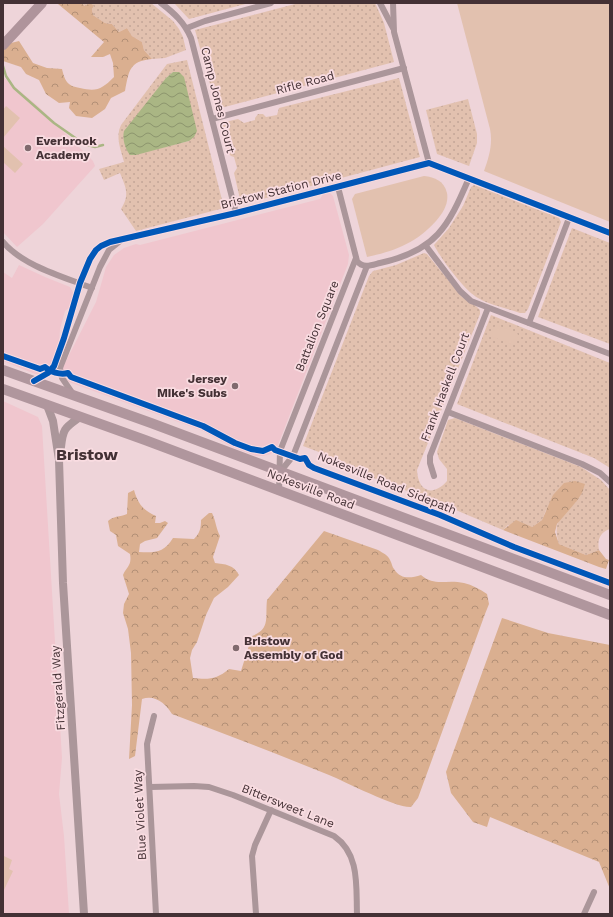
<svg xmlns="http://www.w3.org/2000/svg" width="613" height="917" viewBox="0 0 613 917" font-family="'Work Sans',sans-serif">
<defs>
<pattern id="grass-dots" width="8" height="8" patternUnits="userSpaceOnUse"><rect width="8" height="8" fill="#e2c1af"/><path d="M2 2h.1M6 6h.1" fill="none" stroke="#c3a697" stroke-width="1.8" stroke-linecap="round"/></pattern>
<pattern id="forest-crowns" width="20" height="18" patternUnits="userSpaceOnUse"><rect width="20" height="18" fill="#daaf90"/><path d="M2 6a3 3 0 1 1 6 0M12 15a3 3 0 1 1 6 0" fill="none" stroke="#b28f76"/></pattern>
<pattern id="water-waves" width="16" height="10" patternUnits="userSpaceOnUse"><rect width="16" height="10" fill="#aab684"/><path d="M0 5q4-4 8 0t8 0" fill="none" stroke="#8c956d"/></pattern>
</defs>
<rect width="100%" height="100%" fill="#eed4d9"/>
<!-- built -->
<g fill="#f0c6ce">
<path d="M 3,77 L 39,107 L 93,161 L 95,166 L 43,224 L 17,247 L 3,232 Z"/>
<path d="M 330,193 L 333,196 L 349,255 L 348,264 L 278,445 L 271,454 L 263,456 L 256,456 L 232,447 L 203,431 L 69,382 L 64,377 L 63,371 L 63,367 L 96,302 L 106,267 L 114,255 L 124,248 L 136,244 L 140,245 L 320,199 L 323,194 Z"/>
<path d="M 19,265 L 45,277 L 70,287 L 74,294 L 70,307 L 65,311 L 60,329 L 59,347 L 51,367 L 43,374 L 35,374 L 3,361 L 3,272 L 12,278 Z"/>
<path d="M 3,401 L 38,417 L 42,426 L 62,758 L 59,794 L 64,836 L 69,914 L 3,914 Z"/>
</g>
<!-- grass -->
<g fill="url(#grass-dots)" fill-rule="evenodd">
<path d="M 81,3 L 151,3 L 173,21 L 179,29 L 183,37 L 186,50 L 165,58 L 152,59 L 144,50 L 142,42 L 132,36 L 127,28 L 119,32 L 112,24 L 105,23 L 93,15 L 92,9 L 94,6 L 85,6 Z"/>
<path d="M 174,3 L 249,3 L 189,19 Z"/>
<path d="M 299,3 L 375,3 L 384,23 L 394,62 L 217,109 L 195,30 Z"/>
<path d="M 187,60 L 224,208 L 136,231 L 121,209 C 130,195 126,188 120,173 L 104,180 L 99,169 L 124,162 C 121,150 115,137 121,125 L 167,64 ZM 173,72 L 189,141 L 133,155 L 166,78 Z"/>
<path d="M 399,78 L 420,157 L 247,203 L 242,202 L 240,199 L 234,173 L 237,168 L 234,157 L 231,156 L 229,154 L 222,127 L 225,122 L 238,119 L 244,123 L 255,120 L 255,118 L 258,114 L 263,114 L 266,117 L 277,115 L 279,108 Z"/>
<path d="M 468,99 L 477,134 L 477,143 L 469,166 L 437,154 L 426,110 Z"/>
<path d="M 474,185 L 559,218 L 561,222 L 528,309 L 525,313 L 520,313 C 506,308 490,305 478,298 C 465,291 441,259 434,245 L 449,228 L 463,206 L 471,187 Z"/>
<path d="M 572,228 L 610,243 L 610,344 L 538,317 Z"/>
<path d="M 424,253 L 427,254 L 462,297 L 477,307 L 480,310 L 480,314 L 417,470 C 418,492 433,497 447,481 L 447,469 L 439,459 L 437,452 L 448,420 L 455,418 L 581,467 L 601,480 L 610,490 L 610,529 C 600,532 597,540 599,550 L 586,555 L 559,544 C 552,521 561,517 576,502 L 546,510 L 542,520 L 532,527 L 508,525 L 503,530 L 451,508 L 345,467 L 340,460 L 303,446 L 369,276 L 373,271 L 396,265 Z"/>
<path d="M 491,315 L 610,363 L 610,468 L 594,458 L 457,404 Z"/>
</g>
<!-- forest -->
<g fill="url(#forest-crowns)">
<path d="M 59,3 L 81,3 L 85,6 L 90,3 L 94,6 L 92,9 L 93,15 L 105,23 L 112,24 L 119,32 L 127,28 L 132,36 L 142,42 L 144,50 L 152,59 C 129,61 129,71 125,91 L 111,98 L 105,109 L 92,118 L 76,116 L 69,108 L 70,102 L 59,103 L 46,94 L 39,80 L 26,74 L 21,67 L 3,61 L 3,49 L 11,43 L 19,41 L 33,63 L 47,68 L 62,69 C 65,81 67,86 80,88 C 97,92 102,89 114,77 L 113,63 L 110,54 L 103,57 L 91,57 L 104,42 L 58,4 Z"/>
<path d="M 575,481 L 585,484 L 582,493 L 576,502 L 557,524 L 555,532 L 559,544 L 586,555 L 599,550 L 606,559 L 609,560 L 606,569 L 599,567 L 503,530 L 516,520 L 532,527 L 542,520 L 553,495 L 564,483 Z"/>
<path d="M 134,490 C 138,504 143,510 156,516 L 155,523 L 160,523 L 165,521 L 168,523 L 157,538 L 145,541 L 140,544 L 139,552 C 154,553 164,553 173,538 L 194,539 C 200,533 201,528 201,520 L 209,513 L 212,513 C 216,521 216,529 220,536 L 213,557 L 215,563 C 225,564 234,565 239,575 L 228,587 L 214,598 L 206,615 L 197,642 L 192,650 L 190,658 L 193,678 C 209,680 217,679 229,669 L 241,671 L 252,636 C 271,629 265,617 267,600 L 324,531 L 378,550 C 383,553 388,555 390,560 C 392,563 392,567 394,569 C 401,580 411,578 421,575 C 435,587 446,579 464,583 C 472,585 480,589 487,594 L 489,604 L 485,614 L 418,798 L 411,807 C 396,808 346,782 329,775 C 277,754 225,734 172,714 C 166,704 155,694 142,699 L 135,756 L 129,759 L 132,705 L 131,653 L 128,629 L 123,613 L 124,604 L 129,594 L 123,575 C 127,566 132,566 130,554 L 118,546 L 116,535 L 110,531 L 108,521 C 113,516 120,517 127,514 L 128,493 Z"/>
<path d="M 502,618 L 548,633 L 610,645 L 610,889 L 599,862 L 490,817 L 487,827 L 473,822 L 464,810 L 451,793 L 446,772 Z"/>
</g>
<!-- green -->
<g fill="#e2c1af">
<path d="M 457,3 L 610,3 L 610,222 L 484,171 C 489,157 493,144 490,129 Z"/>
<path d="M 6,106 L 20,118 L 3,138 L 3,110 Z"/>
<path d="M 3,146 L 23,164 L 15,173 L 3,162 Z"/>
<path d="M 424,176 C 435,177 444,181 447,193 C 449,203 443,213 436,221 C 416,243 395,251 367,257 L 352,199 L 355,194 Z"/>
<path d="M 497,325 L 517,333 L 518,335 L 515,344 L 513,345 L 493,337 L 492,334 L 495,326 Z"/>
<path d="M 4,856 L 12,860 L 9,869 L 13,871 L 3,892 Z"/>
</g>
<!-- water -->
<path fill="url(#water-waves)" d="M 173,72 L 179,72 L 184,77 L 197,131 L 194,137 L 189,141 L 136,155 L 130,155 C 125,149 122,138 124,131 L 166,78 Z"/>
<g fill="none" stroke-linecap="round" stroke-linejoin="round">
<!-- stream -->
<path stroke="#aab684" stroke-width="2.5" d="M 3,66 L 6,76 L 14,88 L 54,123 L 84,144 L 95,147 L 103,145"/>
<!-- minor -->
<g stroke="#ab969a" stroke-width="6">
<path d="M 161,3 C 174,13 184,22 191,38 L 236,213"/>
<path d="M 380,3 L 393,28"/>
<path d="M 393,3 L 394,32 L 429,163"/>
<path d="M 187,28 L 205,21 L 271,3"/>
<path d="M 212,119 L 404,68"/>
<path d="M 338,187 L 357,261 C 363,269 372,265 380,263 C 436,251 448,227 469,178"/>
<path d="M 3,242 C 23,266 64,277 92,288"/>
<path d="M 426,246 L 460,291 L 471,301 L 610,354"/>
<path d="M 529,323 L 569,218"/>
<path d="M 34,381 L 48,373 L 54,366 L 64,338 L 80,283 L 90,259 L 96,250 L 101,246 L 110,242 L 236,213 L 429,163 L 610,233"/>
<path d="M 73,394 L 62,378 L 60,368 L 100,267 L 109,250 L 119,242"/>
<path d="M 448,412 L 582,464 L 600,473 L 610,482"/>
<path d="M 280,472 L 293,456 L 367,266"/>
<path d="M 434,476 L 430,463 L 430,456 L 488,308"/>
<path d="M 279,492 L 280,451 L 356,258"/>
<path d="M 154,716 L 147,744 L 156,914"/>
<path d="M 150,787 L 194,786 L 209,787 L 233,795 L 334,836 C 360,854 356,886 357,914"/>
<path d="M 256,914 L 252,856 L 255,845 L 271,810"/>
<path d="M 584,914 L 594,892"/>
</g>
<!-- tertiary -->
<g stroke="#ab969a" stroke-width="8">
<path d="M 47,405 L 53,421 L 59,460 L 63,583 L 84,914"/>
<path d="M 61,447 C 63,428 65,428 80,417"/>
</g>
<!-- primary -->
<path stroke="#af949b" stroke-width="10" d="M 3,45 L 42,3"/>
<!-- trunk -->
<g stroke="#b0969d" stroke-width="10">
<path d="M 3,370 L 151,423 L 610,595"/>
<path d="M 3,389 L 145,440 L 610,615"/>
</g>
<defs>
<g id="cycleway">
<path d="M 3,356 L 40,369 L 45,367 C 50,372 60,375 68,373 L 71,377 L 203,426 L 235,443 L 251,449 L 263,451 L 272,447 L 275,450 L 300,459 L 305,458 L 309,465 L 314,468 L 440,515 L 514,547 L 610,583"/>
<path d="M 34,381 L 48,373 L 54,366 L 64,338 L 80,283 L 90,259 L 96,250 L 101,246 L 110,242 L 236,213 L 429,163 L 610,233"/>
</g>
</defs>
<!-- cycleway casing -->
<use href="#cycleway" stroke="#f9dce1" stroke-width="8"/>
<!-- cycleway -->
<use href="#cycleway" stroke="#0057b8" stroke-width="6"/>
</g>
<!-- markers -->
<g fill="#806a6e" stroke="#f9dce1" stroke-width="1.5">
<circle cx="28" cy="148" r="4"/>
<circle cx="235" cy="386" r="4"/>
<circle cx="236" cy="648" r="4"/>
</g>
<g text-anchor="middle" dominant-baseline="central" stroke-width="3.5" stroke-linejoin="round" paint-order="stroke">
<!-- street labels -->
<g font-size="12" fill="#443135" stroke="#f9dce1">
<text transform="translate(305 83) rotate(-15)">Rifle Road</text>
<text transform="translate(218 100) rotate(76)">Camp Jones Court</text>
<text transform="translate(281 190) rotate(-14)">Bristow Station Drive</text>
<text transform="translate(317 326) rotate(-68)">Battalion Square</text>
<text transform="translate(445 387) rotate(-69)">Frank Haskell Court</text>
<text transform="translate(387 483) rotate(22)">Nokesville Road Sidepath</text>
<text transform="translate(311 489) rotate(21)">Nokesville Road</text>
<text transform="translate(58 688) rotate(-94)">Fitzgerald Way</text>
<text transform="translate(288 806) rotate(22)">Bittersweet Lane</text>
<text transform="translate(140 815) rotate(-93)">Blue Violet Way</text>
</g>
<!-- poi labels -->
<g font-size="12" font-weight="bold" fill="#443135" stroke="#f9dce1" text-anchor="start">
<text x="36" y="141">Everbrook<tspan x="36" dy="14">Academy</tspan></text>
<text x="227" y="379" text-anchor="end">Jersey<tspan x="227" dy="14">Mike's Subs</tspan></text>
<text x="244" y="641">Bristow<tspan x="244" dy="14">Assembly of God</tspan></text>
</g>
<!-- district labels -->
<g font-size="16" font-weight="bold" fill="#443135" stroke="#f9dce1">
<text x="87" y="454">Bristow</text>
</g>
</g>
<!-- border -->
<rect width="613" height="917" fill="none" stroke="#443135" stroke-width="8"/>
</svg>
